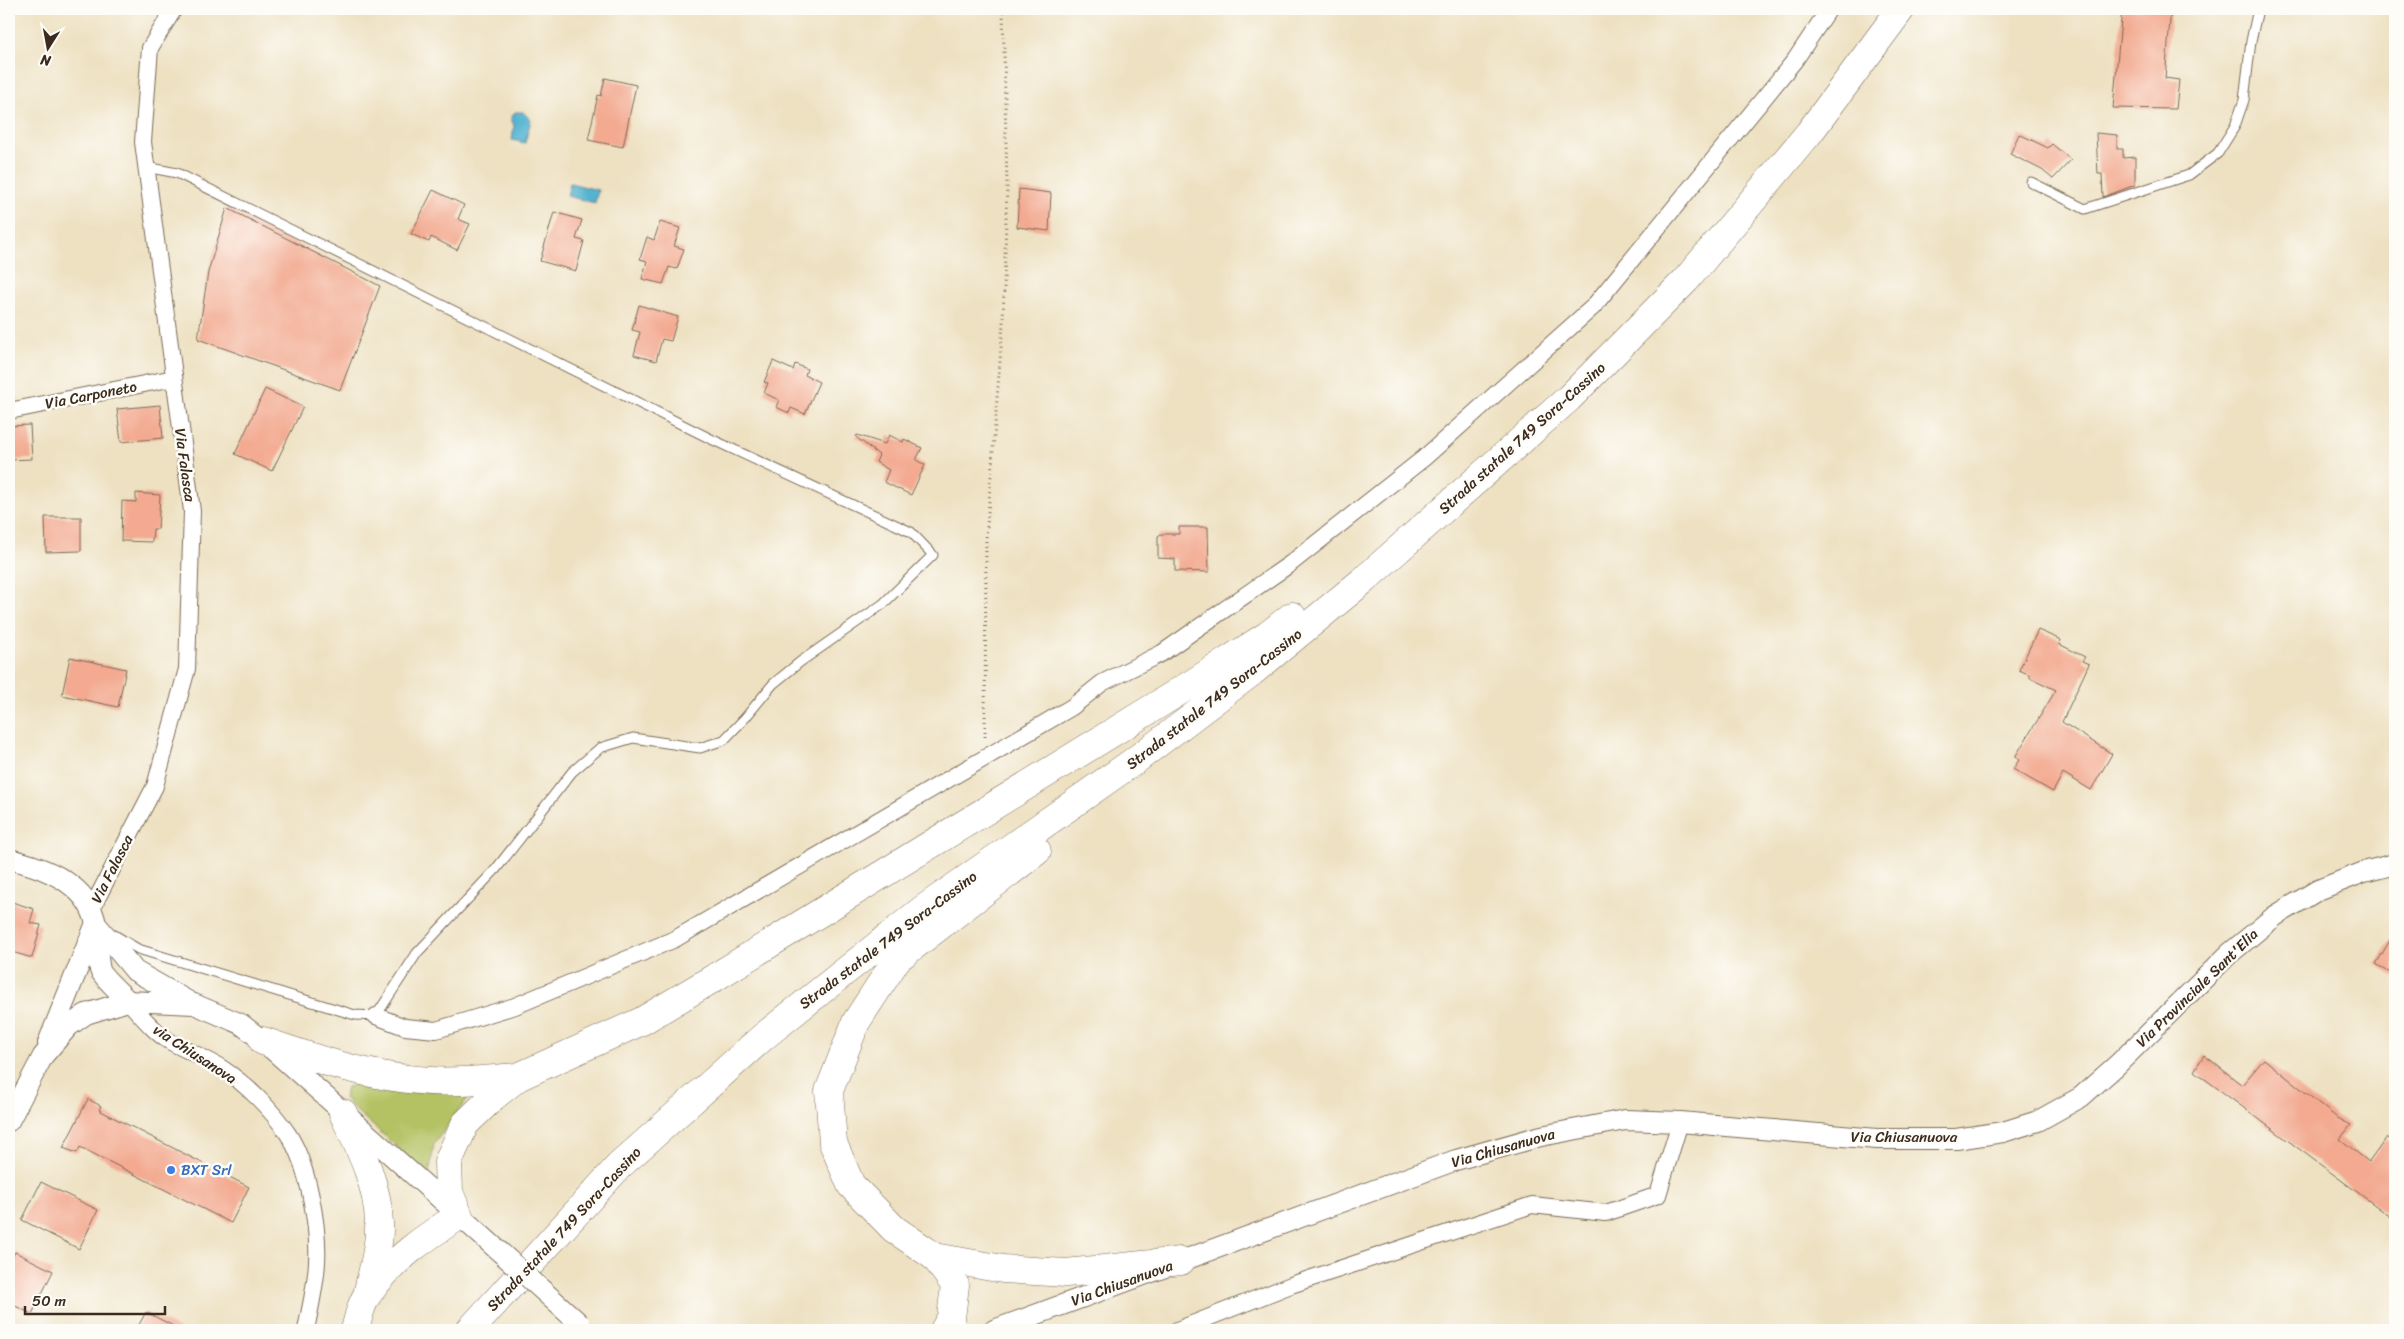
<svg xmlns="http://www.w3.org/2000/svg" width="2404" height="1339" viewBox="0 0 2404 1339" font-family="Sriracha,sans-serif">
<rect width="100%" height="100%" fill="#fdfcf7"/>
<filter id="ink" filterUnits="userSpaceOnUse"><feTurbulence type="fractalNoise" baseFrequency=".02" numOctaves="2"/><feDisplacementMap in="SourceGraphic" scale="10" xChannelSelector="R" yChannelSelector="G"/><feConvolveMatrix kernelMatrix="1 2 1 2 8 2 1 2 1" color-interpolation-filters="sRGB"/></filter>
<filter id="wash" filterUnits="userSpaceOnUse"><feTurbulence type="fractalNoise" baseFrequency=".0096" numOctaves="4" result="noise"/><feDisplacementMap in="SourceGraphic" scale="20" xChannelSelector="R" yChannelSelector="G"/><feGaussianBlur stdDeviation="1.12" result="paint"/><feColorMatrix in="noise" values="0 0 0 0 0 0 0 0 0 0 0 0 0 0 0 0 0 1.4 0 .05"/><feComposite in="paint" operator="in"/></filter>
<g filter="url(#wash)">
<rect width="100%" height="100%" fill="#eee1c2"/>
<!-- green -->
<path fill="#b4c264" stroke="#787641" d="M 356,1084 L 383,1089 L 467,1091 L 470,1095 L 434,1144 L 429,1175 L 353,1108 L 344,1098 L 347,1087 Z"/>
<!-- water -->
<g fill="#53b3d1" stroke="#476e78">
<path d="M 515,112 L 523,112 L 531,120 L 525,143 L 512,140 L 514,126 L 511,118 Z"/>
<path d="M 570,183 L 598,190 L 595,203 L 567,196 Z"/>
</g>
<g id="blocks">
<!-- building -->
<g fill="#f3aa91">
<path d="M 2122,9 L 2171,9 L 2165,78 L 2179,80 L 2176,109 L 2113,108 Z"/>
<path d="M 605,78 L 636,85 L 623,147 L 588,140 L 598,95 L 601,96 Z"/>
<path d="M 2096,133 L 2117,135 L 2117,149 L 2123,149 L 2123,158 L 2135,157 L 2135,185 L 2103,197 L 2102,174 L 2098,174 Z"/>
<path d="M 2019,134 L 2048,148 L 2052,144 L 2071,160 L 2053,179 L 2042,170 L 2010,154 Z"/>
<path d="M 1019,189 L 1051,193 L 1049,231 L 1017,227 Z"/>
<path d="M 433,190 L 464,205 L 458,219 L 470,224 L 457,250 L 431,237 L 429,242 L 411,234 Z"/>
<path d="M 227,208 L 380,286 L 340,390 L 198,339 L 208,272 Z"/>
<path d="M 554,212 L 582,220 L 576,239 L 584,241 L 576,271 L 540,261 Z"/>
<path d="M 660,222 L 680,228 L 674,246 L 684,249 L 677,269 L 669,267 L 663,284 L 642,279 L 647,261 L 640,259 L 647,237 L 654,240 Z"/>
<path d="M 639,305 L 678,317 L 671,341 L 662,339 L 656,361 L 634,355 L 640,332 L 632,330 Z"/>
<path d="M 773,361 L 793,370 L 795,364 L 807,369 L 805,375 L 819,382 L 805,414 L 791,408 L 789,413 L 776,407 L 779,400 L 764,393 L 768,383 L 764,382 Z"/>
<path d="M 265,389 L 303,407 L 272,471 L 235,454 Z"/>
<path d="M 160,405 L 163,438 L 121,442 L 117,409 Z"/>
<path d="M 30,425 L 32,459 L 9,460 L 9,426 Z"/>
<path d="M 857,435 L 885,444 L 889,435 L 903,442 L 904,439 L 922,448 L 916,460 L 925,465 L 911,495 L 884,482 L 889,470 L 876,462 L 879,455 L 856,437 Z"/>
<path d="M 136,493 L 160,495 L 158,529 L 153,529 L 152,542 L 121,541 L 122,501 L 136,502 Z"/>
<path d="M 45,517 L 81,517 L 81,551 L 46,552 Z"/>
<path d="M 1179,527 L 1208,527 L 1209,572 L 1175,571 L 1175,559 L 1158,558 L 1158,536 L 1161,534 L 1179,534 Z"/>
<path d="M 2038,630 L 2061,640 L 2059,644 L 2085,657 L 2082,661 L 2089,664 L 2062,722 L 2112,754 L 2091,790 L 2063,773 L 2053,792 L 2013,769 L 2019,760 L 2015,757 L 2056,690 L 2029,677 L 2030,675 L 2019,670 Z"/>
<path d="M 70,657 L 126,669 L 118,707 L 62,695 Z"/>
<path d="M 9,901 L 34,909 L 30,923 L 41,925 L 32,958 L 9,951 Z"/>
<path d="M 2395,932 L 2395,976 L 2376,964 Z"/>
<path d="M 2204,1055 L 2242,1085 L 2264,1059 L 2336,1117 L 2351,1125 L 2340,1139 L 2369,1162 L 2387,1137 L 2395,1144 L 2395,1220 L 2194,1071 Z"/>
<path d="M 88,1099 L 101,1106 L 99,1110 L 249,1187 L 231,1223 L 80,1147 L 77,1153 L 63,1148 Z"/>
<path d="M 41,1182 L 98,1210 L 79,1249 L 22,1220 Z"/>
<path d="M 15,1252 L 53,1271 L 32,1314 L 9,1303 L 9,1263 Z"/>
<path d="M 146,1312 L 181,1330 L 136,1330 Z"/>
</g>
</g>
</g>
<g filter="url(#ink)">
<use href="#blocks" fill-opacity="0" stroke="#7a6a57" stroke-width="1"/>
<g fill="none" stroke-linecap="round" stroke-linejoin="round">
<defs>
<g id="service">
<path d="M 2031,182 L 2085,209 L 2189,175 L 2218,153 L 2235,126 L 2244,100 L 2251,41 L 2258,9"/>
<path d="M 111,933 L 138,949 L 355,1015 L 376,1016 L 417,953 L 496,869 L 572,772 L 600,748 L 633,738 L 700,748 L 724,740 L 745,718 L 773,684 L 800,662 L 883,604 L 933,555 L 911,532 L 711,439 L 177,173 L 146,167"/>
</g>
<g id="minor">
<path d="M 9,411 L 174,378"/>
<path d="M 91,910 L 155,786 L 187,669 L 192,511 L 143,142 L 150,48 L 174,9"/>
<path d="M 128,1001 C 141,1015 153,1031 169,1041 C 187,1051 206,1058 223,1069 C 247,1085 272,1110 288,1134 C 308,1164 319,1227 317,1262 C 316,1285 310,1308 306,1330"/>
<path d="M 376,1016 L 405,1027 L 436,1030 L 515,1006 L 675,939 L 1072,707 L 1102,683 L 1162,653 L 1290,564 L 1424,458 L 1593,307 L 1795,60 L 1829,9"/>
<path d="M 1177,1330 L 1291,1285 L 1532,1205 L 1606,1213 L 1658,1195 L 1680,1122"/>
</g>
<g id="tertiary">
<path d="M 9,859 C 44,867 88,884 96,924 C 99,939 96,955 100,970 C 103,978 122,994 128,1001"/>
<path d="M 96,924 L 135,971 L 191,1003"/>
<path d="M 48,1043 L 94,928"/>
<path d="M 9,1121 L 43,1056 L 69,1026 L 86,1014 L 128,1001 L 194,1004 L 241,1024 L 263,1041 L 480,1234"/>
<path d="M 994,1330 L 1456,1160 L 1541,1136 L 1625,1120 L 1680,1122 L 1877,1139 L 1956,1139 L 2003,1132 L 2038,1121 L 2081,1097 L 2118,1064 L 2229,954 L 2275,916 L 2318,890 L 2364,872 L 2395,864"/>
</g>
<g id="trunk">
<path d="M 263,1041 C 318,1060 372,1078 430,1081 C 459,1083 490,1079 518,1077"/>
<path d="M 343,1113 C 359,1147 378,1184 379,1223 C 380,1246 373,1269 368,1291"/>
<path d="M 935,1257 L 1003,1269 L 1066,1273 L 1181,1261"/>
<path d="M 355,1330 C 358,1319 361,1303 368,1294 C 391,1261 425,1237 459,1216 L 449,1192 L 448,1162 L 465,1124 L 493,1097 L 518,1077 L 642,1021 L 714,978 L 1193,683 L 1268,635 L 1292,616"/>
<path d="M 470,1330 L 619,1166 L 763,1037 L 922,910 L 1137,759 L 1252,672 L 1365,579 L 1569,398 L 1686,280 L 1809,133 L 1901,9"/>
<path d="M 944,1330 L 951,1318 L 955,1285 L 935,1257 L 894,1229 L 851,1185 L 833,1143 L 829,1091 L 856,1022 L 897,959 L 1037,851"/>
</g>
</defs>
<!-- service casing -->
<use href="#service" stroke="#7a6a57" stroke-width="11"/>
<!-- minor casing -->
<use href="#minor" stroke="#7a6a57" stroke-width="18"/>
<!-- tertiary casing -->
<use href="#tertiary" stroke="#7a6a57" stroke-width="22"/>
<!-- trunk casing -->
<use href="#trunk" stroke="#7a6a57" stroke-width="29"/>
<!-- path -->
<path stroke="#7a6a57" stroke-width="3" stroke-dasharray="1 4" stroke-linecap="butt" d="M 985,737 L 986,539 L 1003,323 L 1007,185 L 1003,9"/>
<!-- service -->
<use href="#service" stroke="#fff" stroke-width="9"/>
<!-- minor -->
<use href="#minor" stroke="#fff" stroke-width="16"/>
<!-- tertiary -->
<use href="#tertiary" stroke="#fff" stroke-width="20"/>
<!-- trunk -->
<use href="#trunk" stroke="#fff" stroke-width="28"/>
<defs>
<path id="tertiary-bridge" d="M 480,1234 L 580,1324"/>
</defs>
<!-- tertiary-bridge casing -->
<use href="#tertiary-bridge" stroke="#7a6a57" stroke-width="22" stroke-linecap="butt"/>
<!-- tertiary-bridge -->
<use href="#tertiary-bridge" stroke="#fff" stroke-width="20"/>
</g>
</g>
<!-- markers -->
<circle fill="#3f7fe0" stroke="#fdfcf7" stroke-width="2" cx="171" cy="1170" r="5"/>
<g text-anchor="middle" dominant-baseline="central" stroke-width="5" stroke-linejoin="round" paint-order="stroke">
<!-- street labels -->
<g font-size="15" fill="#3b2a1e" stroke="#fdfcf7">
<text transform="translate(91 395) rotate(-11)">Via Carponeto</text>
<text transform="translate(1522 438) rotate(-42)">Strada statale 749 Sora-Cassino</text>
<text transform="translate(185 465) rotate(82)">Via Falasca</text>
<text transform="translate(1214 699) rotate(-38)">Strada statale 749 Sora-Cassino</text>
<text transform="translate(112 869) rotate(-63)">Via Falasca</text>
<text transform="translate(888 940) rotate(-37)">Strada statale 749 Sora-Cassino</text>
<text transform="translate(2197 988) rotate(-44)">Via Provinciale Sant'Elia</text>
<text transform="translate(195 1054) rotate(33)">via Chiusanova</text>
<text x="1904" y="1137">Via Chiusanuova</text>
<text transform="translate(1503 1148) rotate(-16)">Via Chiusanuova</text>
<text transform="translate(564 1229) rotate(-47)">Strada statale 749 Sora-Cassino</text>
<text transform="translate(1122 1283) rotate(-20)">Via Chiusanuova</text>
</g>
<!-- shop labels -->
<g font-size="15" fill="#366cbe" stroke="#fdfcf7" text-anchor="start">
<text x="181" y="1170">BXT Srl</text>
</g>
</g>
<!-- margin -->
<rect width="2404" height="1339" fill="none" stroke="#fdfcf7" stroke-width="30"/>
<!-- north arrow -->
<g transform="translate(48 48) rotate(191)" stroke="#fdfcf7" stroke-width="4" paint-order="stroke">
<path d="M0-4L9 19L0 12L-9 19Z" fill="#3b2a1e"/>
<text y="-8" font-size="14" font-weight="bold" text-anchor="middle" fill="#3b2a1e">N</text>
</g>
<!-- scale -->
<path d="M25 1306v8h140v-8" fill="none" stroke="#3b2a1e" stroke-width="2.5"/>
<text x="32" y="1306" font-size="15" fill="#3b2a1e" stroke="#fdfcf7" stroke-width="4" paint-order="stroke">50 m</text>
</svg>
